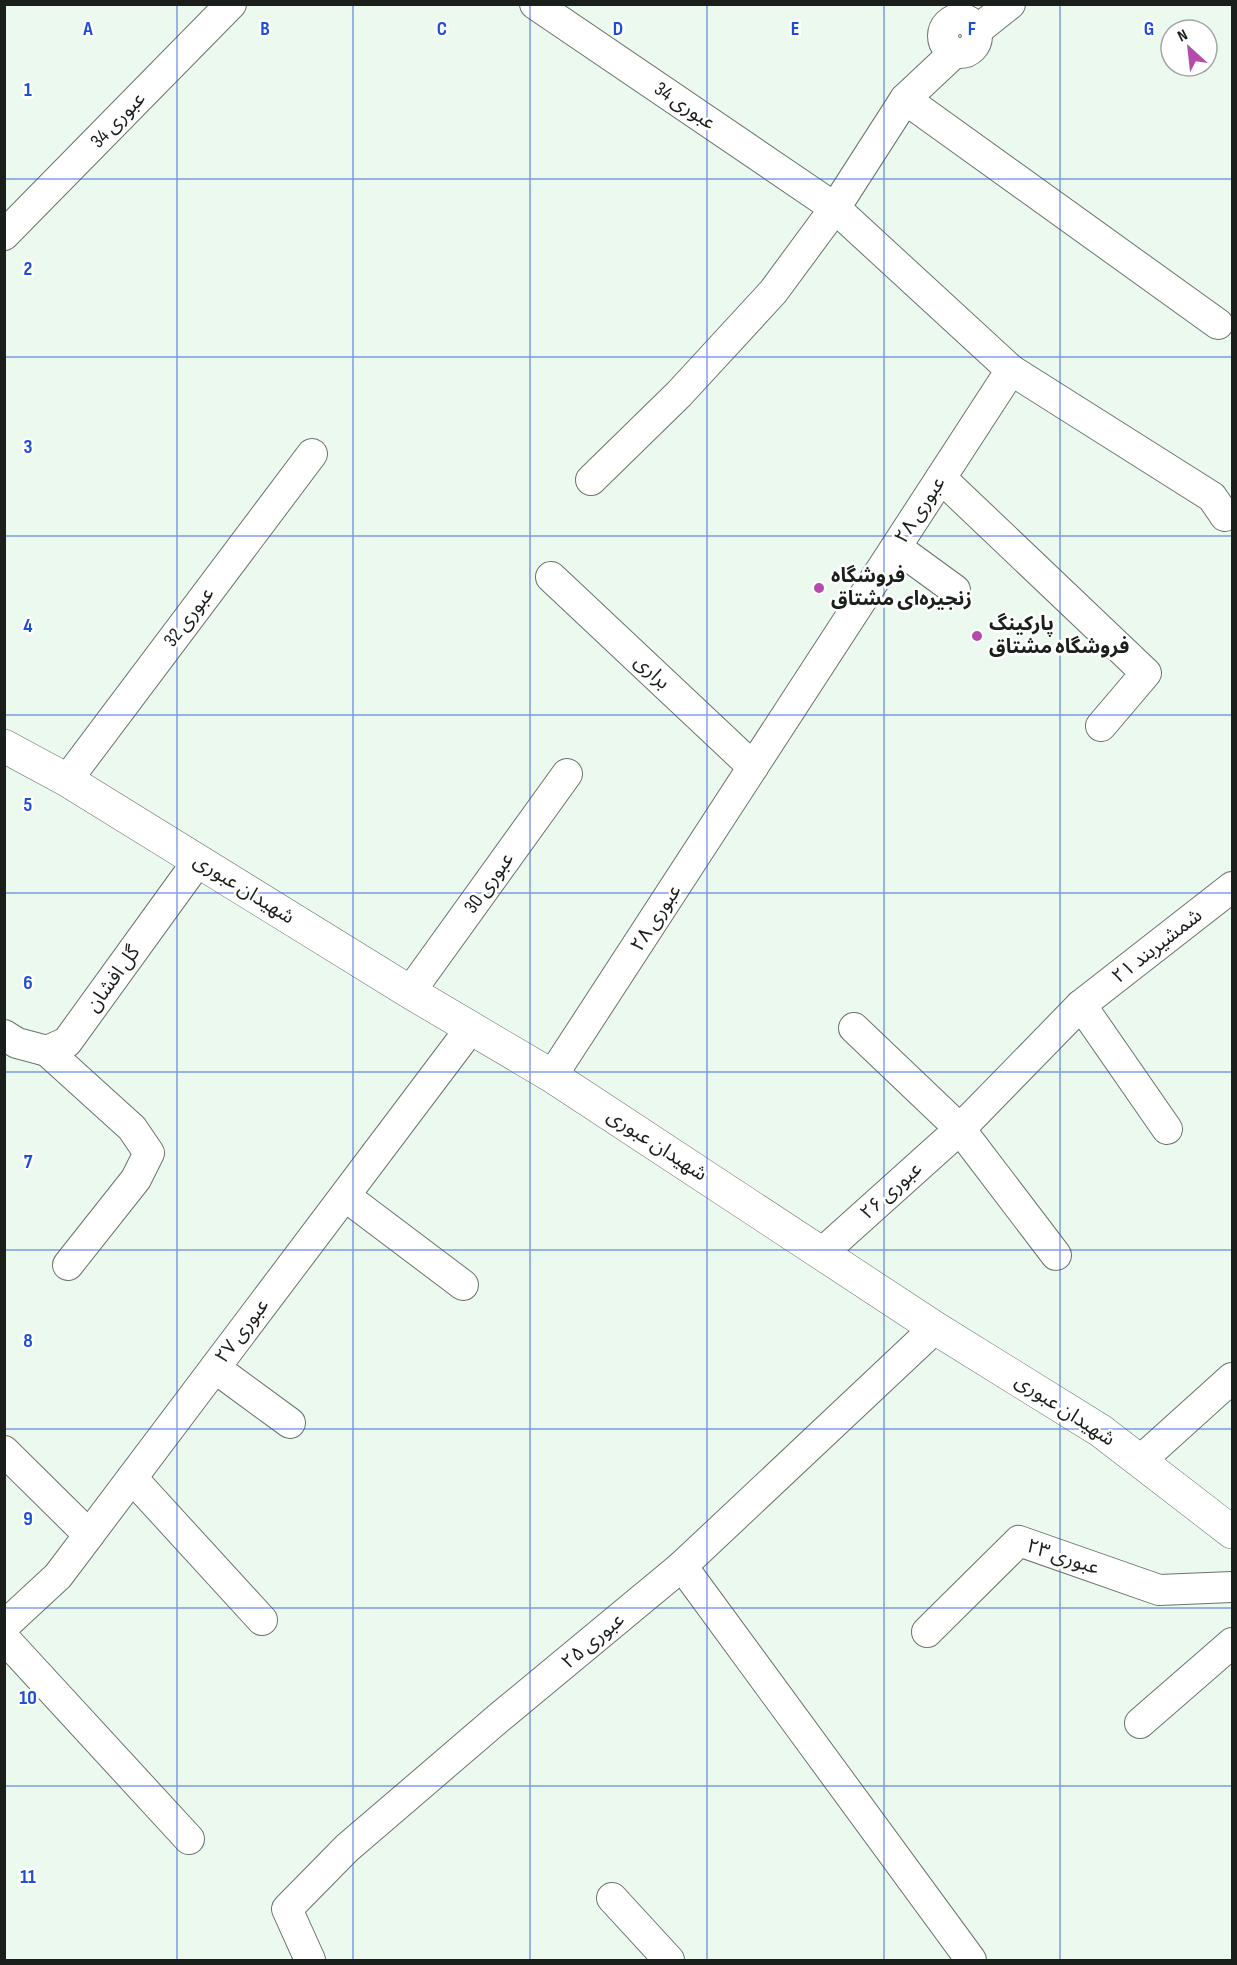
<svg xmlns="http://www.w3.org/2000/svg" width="1237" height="1965" viewBox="0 0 1237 1965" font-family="'Sofia Sans Condensed','Noto Sans Arabic',sans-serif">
<rect width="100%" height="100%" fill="#ecf9ee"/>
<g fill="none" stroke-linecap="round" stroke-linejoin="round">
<defs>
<g id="street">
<path d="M 535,4 L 835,208 L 773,292 L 679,394 L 591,480"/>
<circle cx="960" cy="36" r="17"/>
<path d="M 976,31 L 1010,4"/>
<path d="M 905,99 L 1218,324"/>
<path d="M 4,235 L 231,4"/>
<path d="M 1011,370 L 1212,497 L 1225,516"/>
<path d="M 941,478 L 1146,673 L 1101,726"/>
<path d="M 896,547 L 955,590"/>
<path d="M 551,577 L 753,767"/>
<path d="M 67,780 L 312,454"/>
<path d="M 410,992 L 567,774"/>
<path d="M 1081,1005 L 1167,1129"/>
<path d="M 854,1028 L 960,1129 L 1081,1005 L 1232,887"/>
<path d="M 4,1035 L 17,1043 L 47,1051 L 67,1042 L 198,861"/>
<path d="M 47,1051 L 132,1128 L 149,1153 L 136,1179 L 68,1265"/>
<path d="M 552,1076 L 1011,370 L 835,208 L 905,99 L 954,53"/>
<path d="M 345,1196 L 463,1285"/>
<path d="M 822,1253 L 960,1129 L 1056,1255"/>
<path d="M 215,1368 L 290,1423"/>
<path d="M 4,1451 L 89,1535"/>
<path d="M 1140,1461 L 1232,1378"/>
<path d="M 132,1478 L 262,1620"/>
<path d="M 682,1566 L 971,1960"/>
<path d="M 4,1626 L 58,1576 L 471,1028"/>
<path d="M 927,1632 L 1019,1541 L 1159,1590 L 1232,1587"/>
<path d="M 4,1638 L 189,1839"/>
<path d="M 1140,1723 L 1232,1643"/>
<path d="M 612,1898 L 669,1960"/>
<path d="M 310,1960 L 287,1909 L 347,1848 L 501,1716 L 682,1566 L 935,1328"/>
</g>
<path id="secondary" d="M 4,746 L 67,780 L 410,992 L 552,1076 L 935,1328 L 1101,1431 L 1232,1532"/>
</defs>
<!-- street casing -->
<use href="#street" stroke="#69756b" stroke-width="32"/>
<!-- secondary casing -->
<use href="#secondary" stroke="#69756b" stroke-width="34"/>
<!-- street -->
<use href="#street" stroke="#fff" stroke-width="30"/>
<!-- secondary -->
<use href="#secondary" stroke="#fff" stroke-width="33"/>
</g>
<!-- grid -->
<path fill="none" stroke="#1d4ed8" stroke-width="1.5" stroke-opacity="0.55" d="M 177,4 L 177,1960M 353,4 L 353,1960M 530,4 L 530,1960M 707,4 L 707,1960M 884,4 L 884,1960M 1060,4 L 1060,1960M 4,179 L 1232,179M 4,357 L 1232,357M 4,536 L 1232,536M 4,715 L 1232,715M 4,893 L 1232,893M 4,1072 L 1232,1072M 4,1250 L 1232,1250M 4,1429 L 1232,1429M 4,1608 L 1232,1608M 4,1786 L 1232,1786"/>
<!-- markers -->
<g fill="#b44bad" stroke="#fff" stroke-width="2">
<circle cx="819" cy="588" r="6"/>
<circle cx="977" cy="636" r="6"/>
</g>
<g text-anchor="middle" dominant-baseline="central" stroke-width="5" stroke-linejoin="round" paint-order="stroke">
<!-- street labels -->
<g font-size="20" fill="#1a1f1b" stroke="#fff">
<text transform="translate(685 106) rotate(34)">عبوری 34</text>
<text transform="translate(118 120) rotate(-46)">عبوری 34</text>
<text transform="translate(920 510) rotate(-57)">عبوری ۲۸</text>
<text transform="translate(189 617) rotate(-53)">عبوری 32</text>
<text transform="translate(652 672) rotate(43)">براری</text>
<text transform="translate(489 883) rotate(-54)">عبوری 30</text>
<text transform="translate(244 889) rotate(32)">شهیدان عبوری</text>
<text transform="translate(656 918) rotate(-57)">عبوری ۲۸</text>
<text transform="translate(1157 946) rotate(-38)">شمشیربند ۲۱</text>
<text transform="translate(113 979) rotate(-54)">گل افشان</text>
<text transform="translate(657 1145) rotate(33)">شهیدان عبوری</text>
<text transform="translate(891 1191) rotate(-42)">عبوری ۲۶</text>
<text transform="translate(242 1331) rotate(-53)">عبوری ۲۷</text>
<text transform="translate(1065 1410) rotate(33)">شهیدان عبوری</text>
<text transform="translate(1063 1557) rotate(18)">عبوری ۲۳</text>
<text transform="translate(593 1641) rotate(-40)">عبوری ۲۵</text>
</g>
<!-- poi labels -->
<g font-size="20" font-weight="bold" fill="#1a1f1b" stroke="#fff" text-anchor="start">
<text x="831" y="576">فروشگاه<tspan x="831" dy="23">زنجیره‌ای مشتاق</tspan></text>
<text x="989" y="624">پارکینگ<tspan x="989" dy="23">فروشگاه مشتاق</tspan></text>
</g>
</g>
<g font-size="20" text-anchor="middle" font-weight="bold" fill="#1d4ed8" stroke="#fff" stroke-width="5" stroke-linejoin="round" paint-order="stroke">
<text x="88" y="35">A</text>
<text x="265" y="35">B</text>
<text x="442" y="35">C</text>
<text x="618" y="35">D</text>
<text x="795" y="35">E</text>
<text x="972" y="35">F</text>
<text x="1149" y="35">G</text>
<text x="28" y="96">1</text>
<text x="28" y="275">2</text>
<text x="28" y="453">3</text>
<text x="28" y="632">4</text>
<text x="28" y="811">5</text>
<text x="28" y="989">6</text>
<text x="28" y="1168">7</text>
<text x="28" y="1347">8</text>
<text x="28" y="1525">9</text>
<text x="28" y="1704">10</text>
<text x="28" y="1883">11</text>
</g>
<!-- border -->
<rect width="1237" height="1965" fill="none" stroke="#1a1f1b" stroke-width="12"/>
<!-- north arrow -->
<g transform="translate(1189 48) rotate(333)"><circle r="28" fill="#ffffff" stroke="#a3a5a4" stroke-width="1.5"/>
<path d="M0-4.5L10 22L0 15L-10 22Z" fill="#b44bad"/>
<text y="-9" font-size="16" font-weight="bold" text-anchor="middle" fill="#1a1f1b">N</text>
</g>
</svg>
